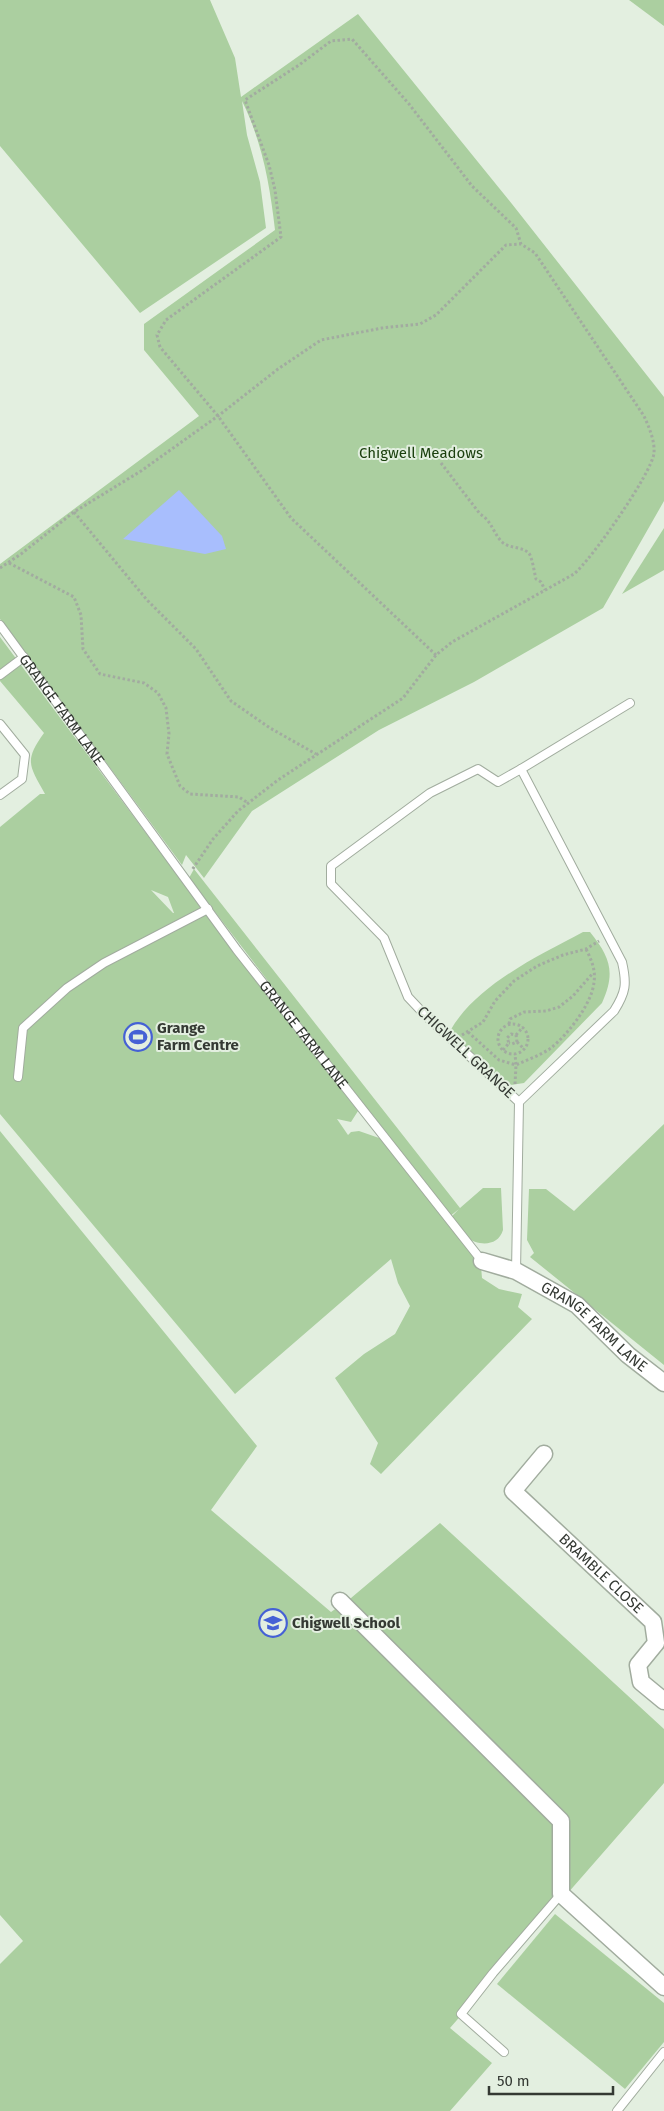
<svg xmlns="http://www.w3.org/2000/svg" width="664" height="2111" viewBox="0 0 664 2111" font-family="'Fira Sans',sans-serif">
<rect width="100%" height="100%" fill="#e3efe0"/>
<!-- green -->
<g fill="#abcfa0" fill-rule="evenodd">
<path d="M 0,0 L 210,0 L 235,58 L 241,97 L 358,14 L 512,204 L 664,397 L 664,501 L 603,608 L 474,682 L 379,730 L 252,811 L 204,878 L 186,855 L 182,865 L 0,619 L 0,564 L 199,416 L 144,350 L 144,324 L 275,230 C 270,185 262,141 242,101 L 247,135 L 260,182 L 266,228 L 140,313 L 0,146 Z"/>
<path d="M 629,0 L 664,0 L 664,26 Z"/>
<path d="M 664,528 L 664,570 L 622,594 Z"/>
<path d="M 0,637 L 265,993 L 358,1111 L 351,1122 L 337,1119 L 348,1135 L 351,1132 L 359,1131 L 382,1139 L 481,1266 L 482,1278 L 499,1289 L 522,1294 L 518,1307 L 532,1319 L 381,1474 L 370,1464 L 378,1443 L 335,1378 L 364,1354 L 395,1334 L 410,1306 L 398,1283 L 391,1259 L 235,1394 L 0,1114 L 0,827 L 40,794 L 45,794 C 29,765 24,761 44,733 L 0,681 ZM 151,890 L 168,897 L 174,913 L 173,913 Z"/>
<path d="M 194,869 L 460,1208 L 483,1188 L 501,1188 L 503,1230 C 498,1247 478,1246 466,1237 C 460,1232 455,1224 450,1218 L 459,1209 L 449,1217 L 189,878 Z"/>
<path d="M 583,932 L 590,932 C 610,957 616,972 602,1003 L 524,1083 L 511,1085 L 487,1067 L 450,1031 C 476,985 538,956 583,932 Z"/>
<path d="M 664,1124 L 664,1365 L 530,1257 L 534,1253 L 527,1240 L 529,1189 L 546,1189 L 574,1211 Z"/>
<path d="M 0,1131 L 257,1446 L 211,1510 L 331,1612 L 351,1598 L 440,1523 L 664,1729 L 664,1783 L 450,2028 L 492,2063 L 450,2111 L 0,2111 L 0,1964 L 23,1941 L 0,1915 Z"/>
<path d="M 555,1914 L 664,2003 L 664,2042 L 625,2089 L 497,1984 Z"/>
</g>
<!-- water -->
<path fill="#a8befd" d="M 179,490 L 222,536 L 226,549 L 205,554 L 123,539 Z"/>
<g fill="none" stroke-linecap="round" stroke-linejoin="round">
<defs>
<g id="lane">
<path id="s1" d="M 0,625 L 237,950 L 482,1261"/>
<path d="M 0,675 L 24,657"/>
<path d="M 0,724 L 25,755 L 22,779 L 0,795"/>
<path d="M 521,769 L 630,703"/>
<path d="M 18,1077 L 23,1028 L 67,988 L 104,963 L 208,909"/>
<path d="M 516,1271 L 519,1102 L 614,1011 C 626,992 627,984 622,962 L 521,769 L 498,782 L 478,769 L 430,793 L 331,866 L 331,884 L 384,938 L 408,997 L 425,1015 L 519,1102"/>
<path d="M 504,2052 L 461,2014 L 493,1973 L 561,1894"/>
<path d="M 617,2111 L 664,2052"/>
</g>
<g id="street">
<path id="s2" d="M 482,1261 L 516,1271 L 577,1305 L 628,1355 L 664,1383"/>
<path id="s3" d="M 544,1454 L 513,1491 L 653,1622 L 656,1643 L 638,1665 L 641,1682 L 664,1701"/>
<path d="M 340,1601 L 561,1821 L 561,1894 L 664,1987"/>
</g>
</defs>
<!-- lane casing -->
<use href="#lane" stroke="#a1ac9e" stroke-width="10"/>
<!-- street casing -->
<use href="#street" stroke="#a1ac9e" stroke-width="19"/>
<!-- path -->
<g stroke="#a2aba0" stroke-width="3" stroke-dasharray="2.5 2.5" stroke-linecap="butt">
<path d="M 441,463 L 480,514 C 492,521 493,533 502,542 C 509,549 525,546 530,555 C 533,562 534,571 536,579 L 541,582 L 545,590"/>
<path d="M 74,512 L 147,600 L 196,649 L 231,701 L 270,728 L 316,754"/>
<path d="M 9,563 L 74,597 L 81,615 L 83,649 L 100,674 L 144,683 L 158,693 L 166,708 L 169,734 L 167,754 L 180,786 L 190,794 L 239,797 L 248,803"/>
<path d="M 0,568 L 21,554 L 74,512 L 141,471 L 218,416 L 278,369 L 321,340 L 382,328 L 420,324 L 436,315 L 506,245 L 521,244 L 535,253 L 644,416 C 649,427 655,441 654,453 C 652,473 591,560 574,574 L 452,642 L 436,655 L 403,698 L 278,780 L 238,811 L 213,839 L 192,870"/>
<path d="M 436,655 L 291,518 L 218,416 L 160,347 L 157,335 L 166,320 L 281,237 L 275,190 L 269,165 L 245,100 L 299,65 L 331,41 L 352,39 L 409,104 L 472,186 L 516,228 L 521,244"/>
<circle cx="513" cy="1039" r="15"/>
<path d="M 509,1024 L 510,1019 L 524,1012 L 546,1011 L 559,1007 L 573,996 L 593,973"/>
<path d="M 468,1032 L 499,1060 L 516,1065 L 515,1054"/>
<path d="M 462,1035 L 483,1022 L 495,1001 L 514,981 L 537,966 L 563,955 L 586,949 L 599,941"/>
<path d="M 516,1035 L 523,1027"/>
<path d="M 517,1042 L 524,1049"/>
<path d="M 503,1050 L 509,1043 L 507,1038 L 511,1034 L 516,1035 L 517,1042 L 512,1044 L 509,1043"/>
<path d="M 515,1084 L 516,1065 C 527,1060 541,1055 551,1048 C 568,1034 592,1004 594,982 C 596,970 591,959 586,949"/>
</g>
<!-- lane -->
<use href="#lane" stroke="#fff" stroke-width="8"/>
<!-- street -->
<use href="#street" stroke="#fff" stroke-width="16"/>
</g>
<!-- icons -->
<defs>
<symbol id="stadium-ring" viewBox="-11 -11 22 22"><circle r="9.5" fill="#e3efe0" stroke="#4561d5" stroke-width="1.5"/><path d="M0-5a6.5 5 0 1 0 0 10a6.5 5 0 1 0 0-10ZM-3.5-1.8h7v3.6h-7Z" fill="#4561d5"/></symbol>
<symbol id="school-ring" viewBox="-11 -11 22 22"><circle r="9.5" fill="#e3efe0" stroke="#4561d5" stroke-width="1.5"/><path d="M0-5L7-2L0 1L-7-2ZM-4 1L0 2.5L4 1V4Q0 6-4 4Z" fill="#4561d5"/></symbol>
</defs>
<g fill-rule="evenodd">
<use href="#stadium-ring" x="122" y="1021" width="32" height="32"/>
<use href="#school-ring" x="257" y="1607" width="32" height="32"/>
</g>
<g text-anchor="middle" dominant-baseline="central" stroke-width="4" stroke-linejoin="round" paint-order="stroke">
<!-- park labels -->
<g font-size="15" fill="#1b400e" stroke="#e3efe0">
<text x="421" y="453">Chigwell Meadows</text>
</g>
<!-- street labels -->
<g font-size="15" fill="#343933" stroke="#e3efe0">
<text stroke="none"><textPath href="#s1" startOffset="105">GRANGE FARM LANE</textPath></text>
<text stroke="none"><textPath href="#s1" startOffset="510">GRANGE FARM LANE</textPath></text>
<text transform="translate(466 1052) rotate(43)">CHIGWELL GRANGE</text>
<text stroke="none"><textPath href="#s2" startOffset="132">GRANGE FARM LANE</textPath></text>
<text stroke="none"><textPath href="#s3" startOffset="169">BRAMBLE CLOSE</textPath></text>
</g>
<!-- poi labels -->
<g font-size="15" font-weight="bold" fill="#343933" stroke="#e3efe0" text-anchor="start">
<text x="157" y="1028">Grange<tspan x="157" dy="17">Farm Centre</tspan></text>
<text x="292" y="1623">Chigwell School</text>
</g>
</g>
<!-- scale -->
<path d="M489 2086v8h124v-8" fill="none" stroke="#343933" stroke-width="2.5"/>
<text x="497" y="2086" font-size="15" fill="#343933" stroke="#e3efe0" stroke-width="4" paint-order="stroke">50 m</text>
</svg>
